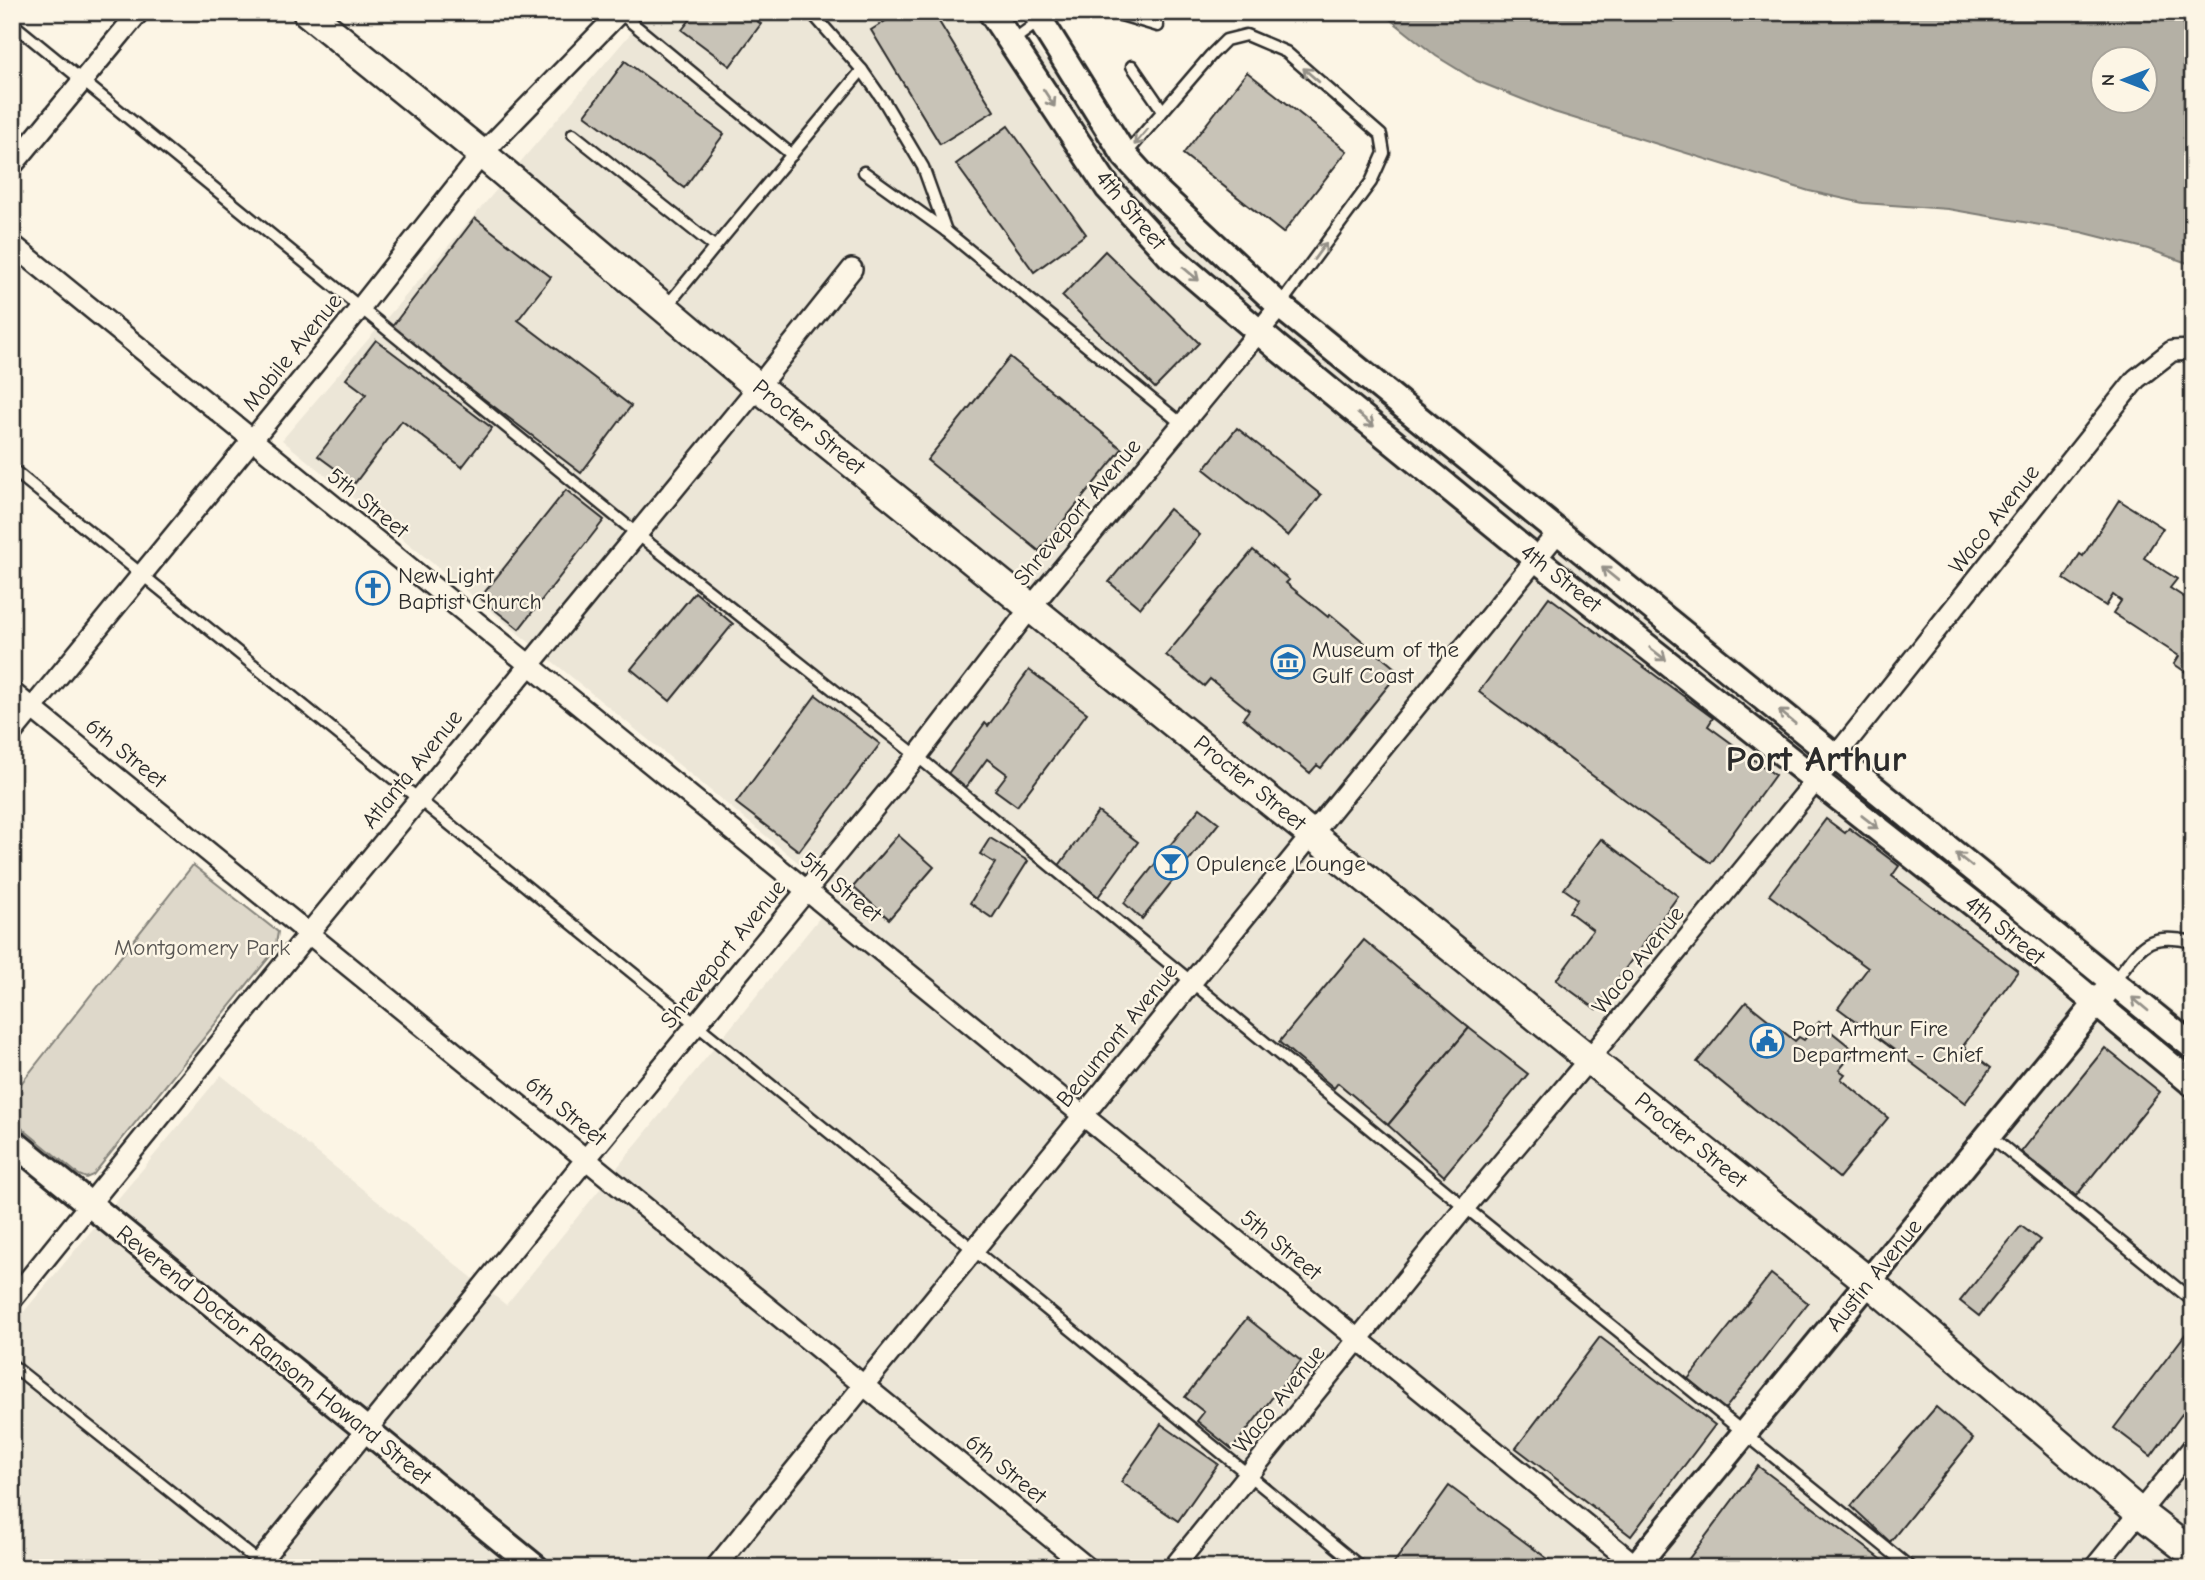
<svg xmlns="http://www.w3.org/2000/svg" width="2205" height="1580" viewBox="0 0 2205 1580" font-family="'Comic Neue',sans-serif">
<rect width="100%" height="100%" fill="#fcf5e5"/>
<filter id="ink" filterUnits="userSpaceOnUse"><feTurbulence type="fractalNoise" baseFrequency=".0143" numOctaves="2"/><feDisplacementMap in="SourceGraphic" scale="14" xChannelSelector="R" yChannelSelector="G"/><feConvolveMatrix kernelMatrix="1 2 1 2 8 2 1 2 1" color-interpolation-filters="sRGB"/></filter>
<g filter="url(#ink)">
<!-- built -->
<path fill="#ece6d7" d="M 649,12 L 1000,12 L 1199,219 L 2193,1026 L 2193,1568 L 12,1568 L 12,1326 L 221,1075 L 506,1305 L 838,895 L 282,440 Z"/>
<!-- green -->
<path fill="#ded8ca" stroke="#84827a" stroke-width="2" d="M 193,865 L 278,932 L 275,950 L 93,1175 L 86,1178 L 79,1175 L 12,1120 L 12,1095 Z"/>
<!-- water -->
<path fill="#b4b0a5" stroke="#7d7b74" stroke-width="2" fill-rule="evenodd" d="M 1381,12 L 2193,12 L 2193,265 L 2148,249 L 2081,232 L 1948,209 L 1863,203 L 1809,191 L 1554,112 L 1477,81 L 1436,56 ZM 2104,60 L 2146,60 L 2146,102 L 2104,102 Z"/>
<!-- building -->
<g fill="#c8c3b7" stroke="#2b2b2b" stroke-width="2">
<path d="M 696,12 L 745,12 L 761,24 L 730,66 L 682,30 Z"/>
<path d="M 900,12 L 933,12 L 994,111 L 940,144 L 871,30 Z"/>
<path d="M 625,61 L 724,134 L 684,188 L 585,115 Z"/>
<path d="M 1247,72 L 1347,151 L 1283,233 L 1183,154 Z"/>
<path d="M 1008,126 L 1086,234 L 1034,272 L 956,164 Z"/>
<path d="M 475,218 L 551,277 L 518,320 L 631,406 L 581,473 L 391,328 Z"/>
<path d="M 1105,251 L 1199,343 L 1155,388 L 1062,296 Z"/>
<path d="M 376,340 L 492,428 L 462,467 L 402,421 L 355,483 L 318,456 L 366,394 L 346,379 Z"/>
<path d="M 1010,357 L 1122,449 L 1039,551 L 927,460 Z"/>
<path d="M 1237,428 L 1321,495 L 1288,536 L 1204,469 Z"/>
<path d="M 566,490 L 604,520 L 519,629 L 480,598 Z"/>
<path d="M 2119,500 L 2163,528 L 2144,558 L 2177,579 L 2170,588 L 2193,603 L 2193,677 L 2174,664 L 2179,656 L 2113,613 L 2121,601 L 2113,595 L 2106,606 L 2064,579 L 2080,554 L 2083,556 Z"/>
<path d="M 1169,509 L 1200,535 L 1140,608 L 1109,582 Z"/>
<path d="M 1253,550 L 1289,580 L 1286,583 L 1328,617 L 1330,614 L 1396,669 L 1394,672 L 1397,675 L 1321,768 L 1317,765 L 1310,773 L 1243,718 L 1249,710 L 1210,679 L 1204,686 L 1166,655 Z"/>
<path d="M 695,592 L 733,624 L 670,701 L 631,669 Z"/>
<path d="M 1549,597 L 1713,718 L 1708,726 L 1775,775 L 1711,863 L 1479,692 Z"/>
<path d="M 1029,670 L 1087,713 L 1017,806 L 995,790 L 1007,774 L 987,759 L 965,789 L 947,775 L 985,723 L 988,726 Z"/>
<path d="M 816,695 L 880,744 L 799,851 L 736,803 Z"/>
<path d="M 1200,808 L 1219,823 L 1142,919 L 1124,903 Z"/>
<path d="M 1098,812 L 1138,842 L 1098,897 L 1058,867 Z"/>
<path d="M 1826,819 L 1845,833 L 1849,828 L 1899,866 L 1892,876 L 2018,971 L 1963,1046 L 1991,1068 L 1965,1103 L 1838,1008 L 1868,968 L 1769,895 Z"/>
<path d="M 898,835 L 934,867 L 889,919 L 853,887 Z"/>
<path d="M 990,838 L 1028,861 L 992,918 L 970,903 L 995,863 L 980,854 Z"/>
<path d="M 1601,839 L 1678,896 L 1596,1009 L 1556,980 L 1593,930 L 1569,912 L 1578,899 L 1564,889 Z"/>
<path d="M 1364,940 L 1469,1028 L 1388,1125 L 1338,1083 L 1334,1088 L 1279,1042 Z"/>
<path d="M 1746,1002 L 1795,1041 L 1799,1037 L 1804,1040 L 1819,1022 L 1855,1051 L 1839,1070 L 1845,1074 L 1841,1079 L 1888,1118 L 1839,1178 L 1697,1062 Z"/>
<path d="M 1469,1028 L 1528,1074 L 1444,1176 L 1388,1125 Z"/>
<path d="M 2105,1048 L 2160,1092 L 2076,1196 L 2021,1152 Z"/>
<path d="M 2021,1226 L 2040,1240 L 1979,1316 L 1960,1301 Z"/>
<path d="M 1771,1274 L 1808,1303 L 1725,1409 L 1688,1379 Z"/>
<path d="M 1247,1318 L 1301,1361 L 1232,1449 L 1197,1421 L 1204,1412 L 1185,1397 Z"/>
<path d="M 2193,1324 L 2193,1399 L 2151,1456 L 2114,1428 Z"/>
<path d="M 1600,1337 L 1715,1425 L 1631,1536 L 1516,1448 Z"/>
<path d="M 1936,1407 L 1973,1439 L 1890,1542 L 1851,1506 Z"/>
<path d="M 1161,1424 L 1218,1464 L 1178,1521 L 1121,1482 Z"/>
<path d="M 1758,1466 L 1893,1568 L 1682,1568 Z"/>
<path d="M 1449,1486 L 1560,1568 L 1392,1568 L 1391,1567 Z"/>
</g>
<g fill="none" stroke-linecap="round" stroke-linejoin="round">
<defs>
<g id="service">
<path d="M 1111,12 L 1158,26"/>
<path d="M 620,13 L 792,155"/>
<path d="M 12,23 L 636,533 L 917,756 L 1465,1207 L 1911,1568"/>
<path d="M 1012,41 L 1052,12"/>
<path d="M 1132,66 L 1163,111"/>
<path d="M 862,70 L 885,103 L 923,167 L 946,231"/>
<path d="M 573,134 L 715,247 L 666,307"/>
<path d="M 1126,154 L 1211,55 L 1226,40 L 1246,35 L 1286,52 L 1381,135 L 1384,153 L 1371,182 L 1280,305"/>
<path d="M 864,172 L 946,231 L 1182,424"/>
<path d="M 715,247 L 862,70 L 811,12"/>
<path d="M 12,469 L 974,1250 L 1362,1568"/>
<path d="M 2114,981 C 2141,947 2145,931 2193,942"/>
<path d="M 1989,1135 L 2193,1301"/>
<path d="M 12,1365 L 260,1563"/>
</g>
<g id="minor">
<path d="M 12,166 L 139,12"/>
<path d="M 12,244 L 1639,1568"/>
<path d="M 12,692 L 1088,1568"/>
<path d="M 12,733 L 361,307 L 482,154 L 620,12"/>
<path d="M 12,1300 L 309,933 L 758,387 L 852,269"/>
<path d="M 255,1568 L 586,1159 L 917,756 L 1031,607 L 1280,306"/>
<path d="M 715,1568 L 1558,532"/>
<path d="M 1173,1568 L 1465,1207 L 1589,1059 L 1836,756 L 2136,379 L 2172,351 L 2193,350"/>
<path d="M 2094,1568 L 2193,1447"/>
</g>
<g id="tertiary">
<path d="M 991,12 L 1108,188 L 1169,255 L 1278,348 L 1536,559 L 2038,955 L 2193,1084"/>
<path d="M 1035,12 L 1125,156 L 1157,191 L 1280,306 L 2193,1047"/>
<path d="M 12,1141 L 536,1568"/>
<path d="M 1634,1568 L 2105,993"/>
</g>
<path id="secondary" d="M 307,12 L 482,154 L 758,387 L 1589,1059 L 1869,1282 L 2140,1513 L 2193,1554"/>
</defs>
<!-- service casing -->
<use href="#service" stroke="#2b2b2b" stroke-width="15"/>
<!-- minor casing -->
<use href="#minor" stroke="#2b2b2b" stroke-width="24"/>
<!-- tertiary casing -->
<use href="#tertiary" stroke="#2b2b2b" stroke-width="30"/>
<!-- secondary casing -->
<use href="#secondary" stroke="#2b2b2b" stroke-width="33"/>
<!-- service -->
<use href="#service" stroke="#fcf5e5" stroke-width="10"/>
<!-- minor -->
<use href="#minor" stroke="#fcf5e5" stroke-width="19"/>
<!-- tertiary -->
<use href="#tertiary" stroke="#fcf5e5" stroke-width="24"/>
<!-- secondary -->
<use href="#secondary" stroke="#fcf5e5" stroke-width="28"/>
</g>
<!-- one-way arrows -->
<defs><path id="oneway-shaft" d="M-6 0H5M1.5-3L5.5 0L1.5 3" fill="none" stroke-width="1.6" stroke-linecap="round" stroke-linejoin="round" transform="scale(1.75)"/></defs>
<g stroke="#949088">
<use href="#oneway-shaft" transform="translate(1311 75) rotate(-139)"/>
<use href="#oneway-shaft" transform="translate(1049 98) rotate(57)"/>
<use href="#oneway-shaft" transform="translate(1141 137) rotate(130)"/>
<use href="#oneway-shaft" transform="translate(1320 251) rotate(-54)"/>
<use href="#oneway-shaft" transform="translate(1191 274) rotate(40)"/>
<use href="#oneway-shaft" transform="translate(1366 420) rotate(39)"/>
<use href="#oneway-shaft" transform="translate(1610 574) rotate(-141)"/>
<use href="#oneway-shaft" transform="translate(1658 654) rotate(38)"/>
<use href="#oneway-shaft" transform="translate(1787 717) rotate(-141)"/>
<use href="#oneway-shaft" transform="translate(1870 822) rotate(38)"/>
<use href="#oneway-shaft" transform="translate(1964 860) rotate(-141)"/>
<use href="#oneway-shaft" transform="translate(2140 1004) rotate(-140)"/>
</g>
</g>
<!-- icons -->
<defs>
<symbol id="church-ring" viewBox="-11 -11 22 22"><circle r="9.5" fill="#fcf5e5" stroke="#1f6fb2" stroke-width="1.5"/><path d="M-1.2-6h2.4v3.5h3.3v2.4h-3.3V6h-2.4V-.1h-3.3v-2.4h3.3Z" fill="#1f6fb2"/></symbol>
<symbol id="museum-ring" viewBox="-11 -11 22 22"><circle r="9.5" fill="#fcf5e5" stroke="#1f6fb2" stroke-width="1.5"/><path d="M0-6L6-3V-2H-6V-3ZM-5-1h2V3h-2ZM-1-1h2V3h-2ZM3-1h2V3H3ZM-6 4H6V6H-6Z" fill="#1f6fb2"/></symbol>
<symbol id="bar-ring" viewBox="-11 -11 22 22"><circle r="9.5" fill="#fcf5e5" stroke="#1f6fb2" stroke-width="1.5"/><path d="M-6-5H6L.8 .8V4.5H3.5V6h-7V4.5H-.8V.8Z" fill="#1f6fb2"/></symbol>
<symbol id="civic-ring" viewBox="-11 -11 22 22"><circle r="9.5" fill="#fcf5e5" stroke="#1f6fb2" stroke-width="1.5"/><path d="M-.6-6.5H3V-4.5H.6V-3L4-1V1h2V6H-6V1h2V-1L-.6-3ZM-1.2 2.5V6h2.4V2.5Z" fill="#1f6fb2"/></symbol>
</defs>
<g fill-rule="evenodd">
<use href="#church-ring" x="354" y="569" width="38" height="38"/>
<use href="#museum-ring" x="1269" y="643" width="38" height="38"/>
<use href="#bar-ring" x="1152" y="844" width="38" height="38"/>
<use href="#civic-ring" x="1748" y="1022" width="38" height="38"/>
</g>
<g text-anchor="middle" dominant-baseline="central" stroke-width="5" stroke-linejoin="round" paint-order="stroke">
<!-- street labels -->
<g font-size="23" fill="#2b2b2b" stroke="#fcf5e5">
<text transform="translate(1131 210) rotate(50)">4th Street</text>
<text transform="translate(292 352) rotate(-51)">Mobile Avenue</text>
<text transform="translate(809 427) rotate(39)">Procter Street</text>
<text transform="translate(368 503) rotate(39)">5th Street</text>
<text transform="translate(1077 512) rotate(-50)">Shreveport Avenue</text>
<text transform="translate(1994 519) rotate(-52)">Waco Avenue</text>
<text transform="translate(1561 578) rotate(38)">4th Street</text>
<text transform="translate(126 753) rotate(39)">6th Street</text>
<text transform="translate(412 769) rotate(-51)">Atlanta Avenue</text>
<text transform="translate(1250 783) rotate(39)">Procter Street</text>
<text transform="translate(841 887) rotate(39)">5th Street</text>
<text transform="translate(2005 930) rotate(39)">4th Street</text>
<text transform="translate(723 954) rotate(-51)">Shreveport Avenue</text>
<text transform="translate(1638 960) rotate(-51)">Waco Avenue</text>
<text transform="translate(1117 1035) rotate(-51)">Beaumont Avenue</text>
<text transform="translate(566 1111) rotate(39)">6th Street</text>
<text transform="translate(1691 1140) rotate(39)">Procter Street</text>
<text transform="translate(1281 1245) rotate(39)">5th Street</text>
<text transform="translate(1874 1275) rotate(-51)">Austin Avenue</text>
<text transform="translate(274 1355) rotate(39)">Reverend Doctor Ransom Howard Street</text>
<text transform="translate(1279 1399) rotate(-51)">Waco Avenue</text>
<text transform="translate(1006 1469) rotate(39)">6th Street</text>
</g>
<!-- poi labels -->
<g font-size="23" fill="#2b2b2b" stroke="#fcf5e5" text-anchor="start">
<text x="398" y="575">New Light<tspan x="398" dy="26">Baptist Church</tspan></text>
<text x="1312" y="649">Museum of the<tspan x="1312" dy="26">Gulf Coast</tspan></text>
<text x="1196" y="863">Opulence Lounge</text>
<text x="1792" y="1028">Port Arthur Fire<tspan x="1792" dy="26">Department - Chief</tspan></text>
</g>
<!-- park labels -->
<g font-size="23" fill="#585653" stroke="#fcf5e5">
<text x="202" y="947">Montgomery Park</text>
</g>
<!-- town labels -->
<g font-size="37" font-weight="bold" fill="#2b2b2b" stroke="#fcf5e5">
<text x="1816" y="759">Port Arthur</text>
</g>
</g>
<!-- margin -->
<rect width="2205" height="1580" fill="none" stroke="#fcf5e5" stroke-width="42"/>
<rect x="21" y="21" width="2163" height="1538" fill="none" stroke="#2b2b2b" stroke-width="2.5" filter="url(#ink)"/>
<!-- north arrow -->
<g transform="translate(2124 80) rotate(270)"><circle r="33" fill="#fcf5e5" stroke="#a8a49b" stroke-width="2"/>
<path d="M0-5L12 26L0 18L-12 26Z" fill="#1f6fb2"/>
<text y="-10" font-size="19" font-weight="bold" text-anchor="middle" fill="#2b2b2b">N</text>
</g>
</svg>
